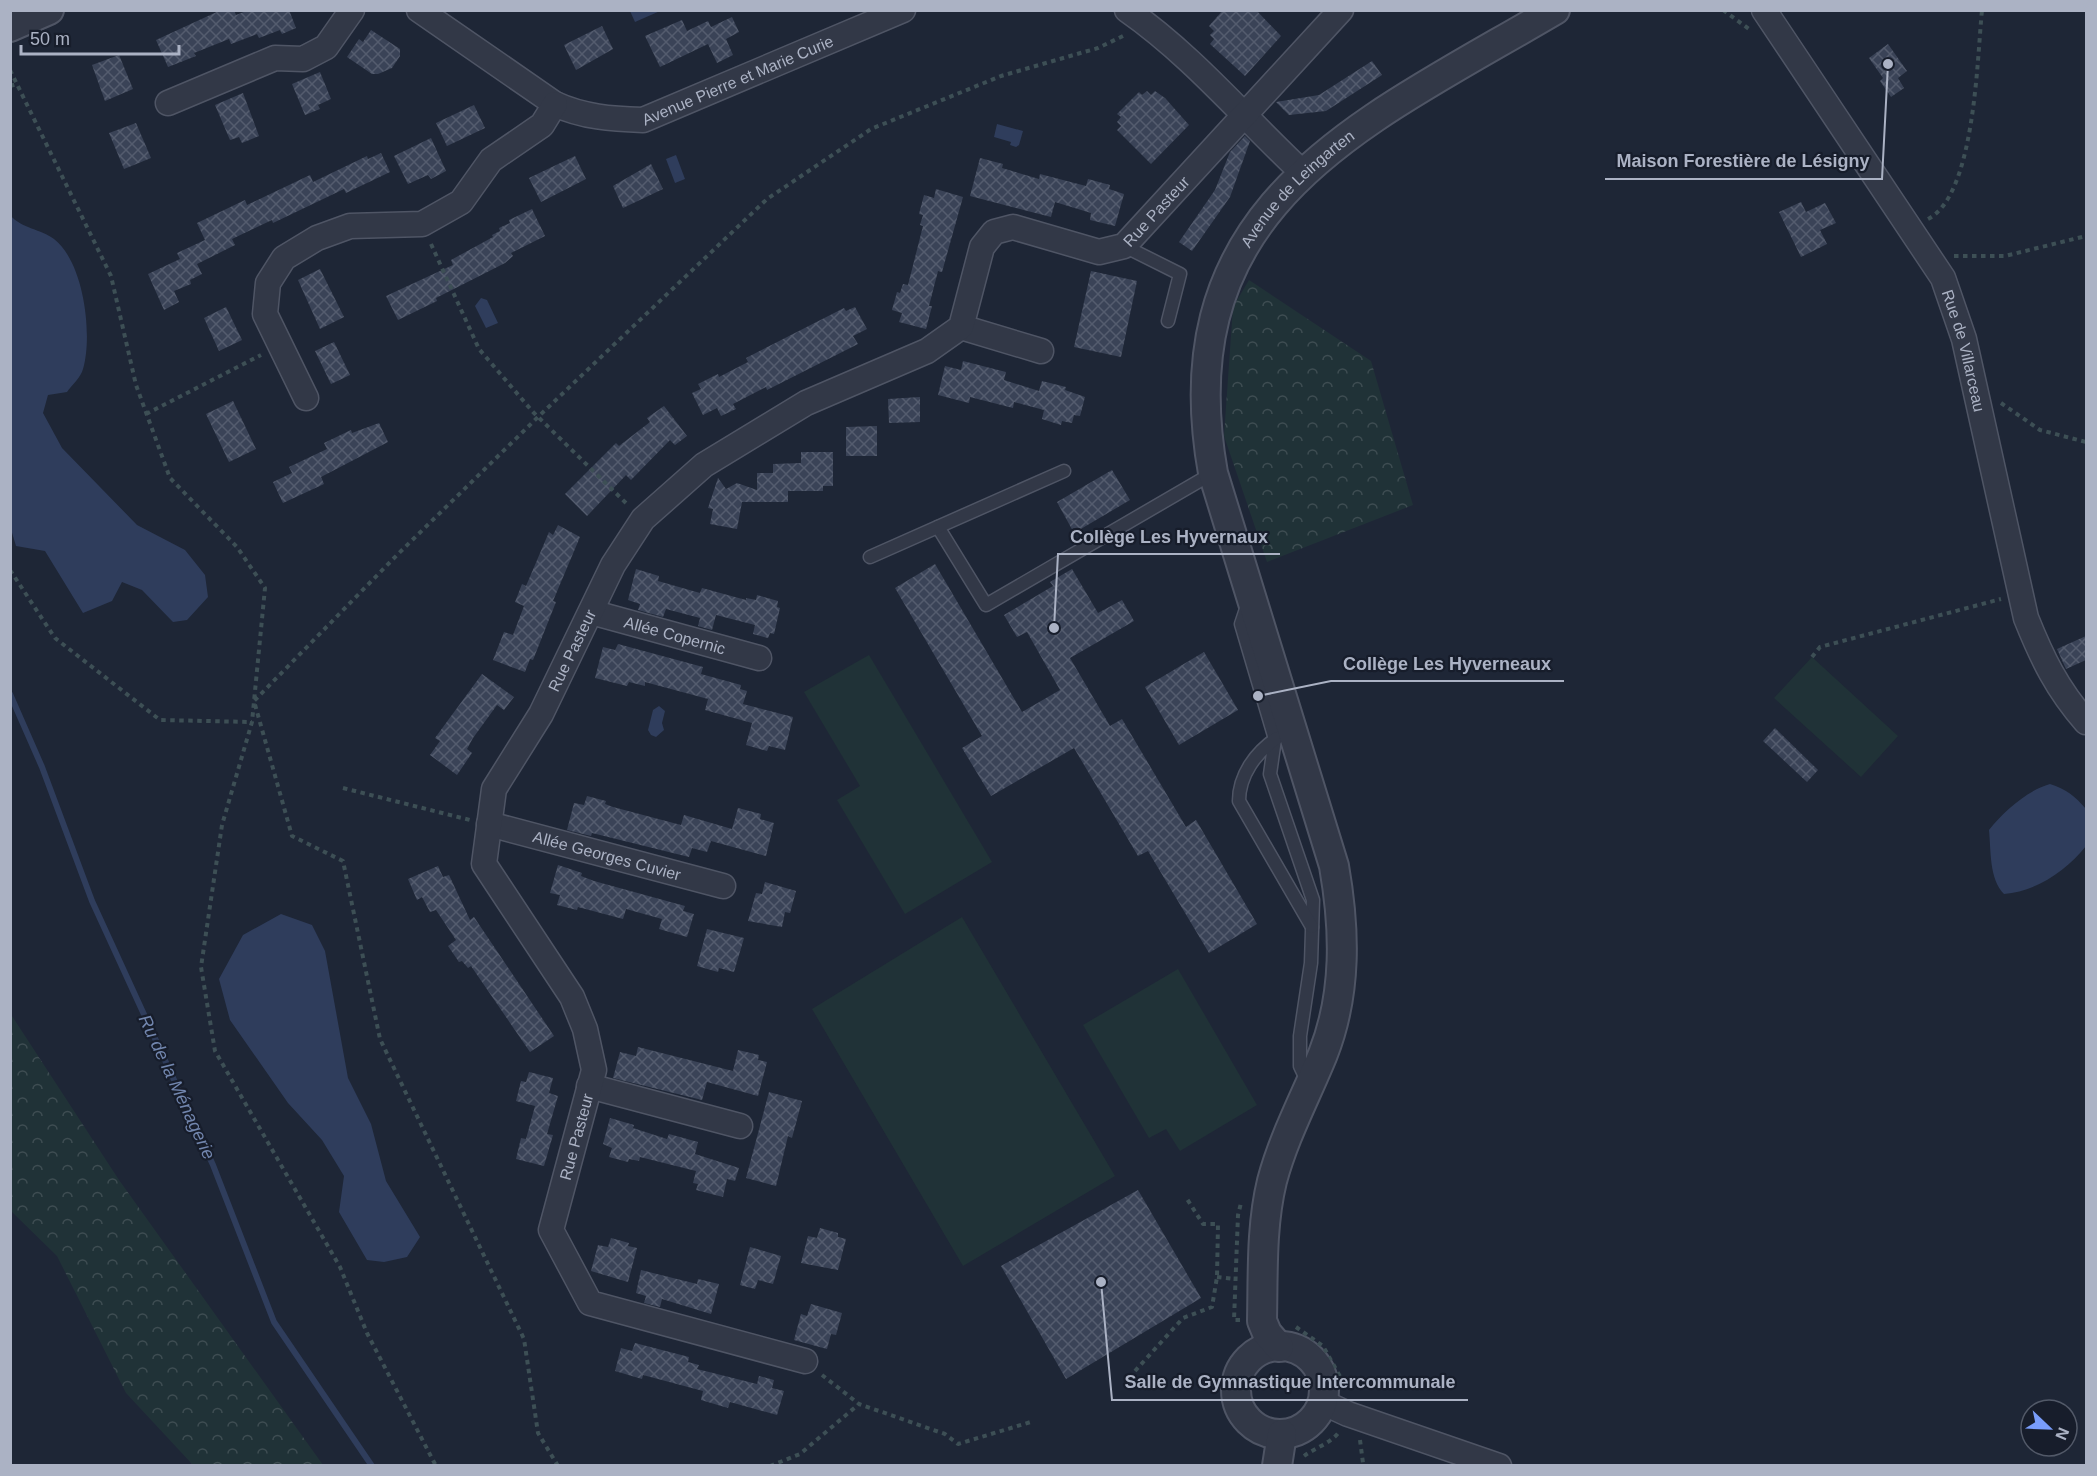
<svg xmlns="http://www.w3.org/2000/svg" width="2097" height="1476" viewBox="0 0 2097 1476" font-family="Arial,sans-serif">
<defs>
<pattern id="forest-crowns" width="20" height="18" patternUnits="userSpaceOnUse" patternTransform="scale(1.5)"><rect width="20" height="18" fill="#203237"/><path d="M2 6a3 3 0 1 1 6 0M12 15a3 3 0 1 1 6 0" fill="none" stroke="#3e4d52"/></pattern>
<pattern id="building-cross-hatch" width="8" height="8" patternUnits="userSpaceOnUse" patternTransform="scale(1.5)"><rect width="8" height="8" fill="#3a4357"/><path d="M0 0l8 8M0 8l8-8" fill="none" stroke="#545c6e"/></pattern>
</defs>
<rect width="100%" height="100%" fill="#1e2636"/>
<!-- forest -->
<g fill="url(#forest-crowns)">
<path d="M 1249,280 L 1371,361 L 1413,505 L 1267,562 L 1224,436 L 1233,307 Z"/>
<path d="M 10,1013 L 119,1180 L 323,1465 L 193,1465 L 126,1393 L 57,1256 L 11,1211 Z"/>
</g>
<!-- garden -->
<g fill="#203237">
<path d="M 869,655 L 992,862 L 905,914 L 837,800 L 860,786 L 804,692 Z"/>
<path d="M 1812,657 L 1898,736 L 1861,777 L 1774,698 Z"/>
<path d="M 962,917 L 1115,1176 L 963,1266 L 812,1009 Z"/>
<path d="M 1178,969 L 1257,1105 L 1180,1151 L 1166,1129 L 1149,1138 L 1083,1025 Z"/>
</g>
<!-- water -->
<g fill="#2f3d5c">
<path d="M 630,11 L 660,11 L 635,22 Z"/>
<path d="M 997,124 L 1023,131 L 1019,145 L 1016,147 L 1010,145 L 1011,142 L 994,137 Z"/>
<path d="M 676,155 L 685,179 L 675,183 L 666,159 Z"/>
<path d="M 10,215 C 22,229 41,229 54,239 C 84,262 93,335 83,369 C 81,377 72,385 67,392 L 48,395 L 43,413 L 62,448 L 137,525 L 185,550 L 205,575 L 208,597 L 187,620 L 173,622 L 142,590 L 122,582 L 112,601 L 83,613 L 45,551 L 16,546 L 10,526 Z"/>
<path d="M 481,298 L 487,300 L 498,323 L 486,328 L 475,306 Z"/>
<path d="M 659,706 L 665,711 L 662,723 L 664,730 L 656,737 L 651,735 L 648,730 L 653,710 Z"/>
<path d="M 2050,784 C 2066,789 2075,796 2086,809 L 2086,846 C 2066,871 2037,891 2004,894 C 1989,879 1991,850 1989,830 C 2003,812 2028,790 2050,784 Z"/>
<path d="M 281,914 L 312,925 L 325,951 L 348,1078 L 371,1124 L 386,1181 L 420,1237 L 407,1257 L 384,1262 L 367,1260 L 339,1212 L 344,1176 L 322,1140 L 288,1103 L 230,1020 L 219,979 L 243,935 Z"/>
</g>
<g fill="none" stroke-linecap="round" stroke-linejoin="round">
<!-- stream -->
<path stroke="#2f3d5c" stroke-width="6" d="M 10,694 L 42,767 L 92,901 L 213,1165 L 274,1322 L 372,1466"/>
</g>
<!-- building -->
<g fill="url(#building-cross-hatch)">
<path d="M 221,10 L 234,10 L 236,15 L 249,10 L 289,10 L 296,28 L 282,34 L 280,30 L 259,38 L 257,34 L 231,44 L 229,39 L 194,53 L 196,56 L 168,67 L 156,40 Z"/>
<path d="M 1223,10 L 1256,10 L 1281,36 L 1245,76 L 1210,44 L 1214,39 L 1210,35 L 1214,31 L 1209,26 Z"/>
<path d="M 732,17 L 739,32 L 726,39 L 733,55 L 717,63 L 708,44 L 660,67 L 645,36 L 682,20 L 687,31 L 708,21 L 711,27 Z"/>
<path d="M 602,26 L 613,49 L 576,70 L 564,45 Z"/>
<path d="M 371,30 L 400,49 L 400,56 L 392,68 L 378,74 L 372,74 L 347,57 L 359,39 L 363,42 Z"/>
<path d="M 1888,44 L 1907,71 L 1898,78 L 1904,88 L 1891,97 L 1880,81 L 1883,78 L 1869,58 Z"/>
<path d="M 119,55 L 133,89 L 105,101 L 92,65 Z"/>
<path d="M 1372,61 L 1382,75 L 1326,111 L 1289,115 L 1276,102 L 1319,95 Z"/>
<path d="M 320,72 L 331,99 L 318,105 L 320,109 L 305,115 L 292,84 Z"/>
<path d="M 1147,91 L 1151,95 L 1155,91 L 1165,98 L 1189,125 L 1151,164 L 1117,130 L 1121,126 L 1117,122 L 1121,117 L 1117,114 L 1139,92 L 1142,95 Z"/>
<path d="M 243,93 L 259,136 L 242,143 L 239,137 L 230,140 L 215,105 Z"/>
<path d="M 474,105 L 485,128 L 447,146 L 436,123 Z"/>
<path d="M 136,123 L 151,158 L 124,169 L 109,133 Z"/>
<path d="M 1245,136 L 1250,141 L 1230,197 L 1192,251 L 1179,242 L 1215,190 L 1230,152 Z"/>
<path d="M 431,138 L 446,171 L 431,179 L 428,175 L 408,184 L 394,156 Z"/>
<path d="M 381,153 L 390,172 L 346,193 L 344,189 L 273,223 L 272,220 L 232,239 L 235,245 L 197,264 L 202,274 L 190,280 L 191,284 L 174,291 L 179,302 L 164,310 L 148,274 L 180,259 L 177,253 L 205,240 L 197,223 L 245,200 L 247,205 L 310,175 L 313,182 L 367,156 L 368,159 Z"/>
<path d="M 575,156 L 586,179 L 541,202 L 529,178 Z"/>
<path d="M 980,158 L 1003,164 L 1002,168 L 1039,179 L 1040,174 L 1086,186 L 1088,179 L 1110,185 L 1109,189 L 1124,194 L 1115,226 L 1090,220 L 1091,213 L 1055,202 L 1051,217 L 970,196 Z"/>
<path d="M 651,164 L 663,189 L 623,208 L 613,186 Z"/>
<path d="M 936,189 L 963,197 L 942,272 L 938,271 L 929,306 L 932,306 L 926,329 L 899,322 L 902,313 L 892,310 L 897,292 L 900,293 L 903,284 L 908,285 L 923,226 L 920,225 L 923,215 L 919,214 L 924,195 L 934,198 Z"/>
<path d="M 1801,202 L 1806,212 L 1825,203 L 1836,223 L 1820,230 L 1827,244 L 1801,257 L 1779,212 Z"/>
<path d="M 532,209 L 545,236 L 511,253 L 513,256 L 505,263 L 436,298 L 437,301 L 398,320 L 386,296 L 453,265 L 451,260 L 493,237 L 492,235 L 500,231 L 499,228 L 510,223 L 509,220 Z"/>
<path d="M 320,269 L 344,317 L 320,329 L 298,280 Z"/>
<path d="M 1091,271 L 1137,281 L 1121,357 L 1074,347 Z"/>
<path d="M 226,307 L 242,340 L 219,351 L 204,318 Z"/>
<path d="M 855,307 L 867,329 L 853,336 L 858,344 L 767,390 L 766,387 L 733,404 L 736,409 L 721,416 L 717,408 L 703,415 L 692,393 L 701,389 L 698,384 L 718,374 L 719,377 L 748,362 L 746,358 L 844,308 L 846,311 Z"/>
<path d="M 334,342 L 350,375 L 331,384 L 315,351 Z"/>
<path d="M 963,361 L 1006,372 L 1004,380 L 1039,391 L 1042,381 L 1066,387 L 1065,390 L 1085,397 L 1080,416 L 1074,415 L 1072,423 L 1062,421 L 1061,425 L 1042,419 L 1044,410 L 1014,402 L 1013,408 L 970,397 L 969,403 L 938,395 L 945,366 L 961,370 Z"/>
<path d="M 920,397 L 920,422 L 889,423 L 888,399 Z"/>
<path d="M 233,401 L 256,449 L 229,462 L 206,414 Z"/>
<path d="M 664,406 L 687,436 L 675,445 L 670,440 L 631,480 L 626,475 L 587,516 L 565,494 L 616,443 L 619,446 L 650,422 L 647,418 Z"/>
<path d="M 379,423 L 388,442 L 321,477 L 324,484 L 283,503 L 273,482 L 292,473 L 289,467 L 327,449 L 324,443 L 351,430 L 352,433 Z"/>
<path d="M 877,426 L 877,456 L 846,456 L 846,427 Z"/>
<path d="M 801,452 L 833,452 L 833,486 L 823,486 L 823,491 L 788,491 L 788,502 L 742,502 L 737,529 L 710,524 L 713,509 L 708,508 L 718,478 L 726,489 L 737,483 L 757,490 L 757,473 L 773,473 L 773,464 L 801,463 Z"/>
<path d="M 1112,470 L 1130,500 L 1074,533 L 1057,502 Z"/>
<path d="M 558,525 L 580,537 L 553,601 L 556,602 L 533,660 L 530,659 L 525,672 L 493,660 L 504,632 L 513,635 L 524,606 L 515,602 L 522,584 L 526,586 L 549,532 L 553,535 Z"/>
<path d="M 935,564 L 1022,712 L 1060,690 L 1027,632 L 1017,637 L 1004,615 L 1053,586 L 1050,582 L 1072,569 L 1098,613 L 1122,600 L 1134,621 L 1070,658 L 1110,726 L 1122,719 L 1186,827 L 1196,820 L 1257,924 L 1209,953 L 1148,851 L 1138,856 L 1074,748 L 991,796 L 962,748 L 982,736 L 895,588 Z"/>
<path d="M 636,569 L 659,576 L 658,581 L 700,593 L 702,588 L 746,600 L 746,598 L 756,600 L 757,595 L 778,601 L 777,607 L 780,608 L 774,634 L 770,633 L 768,638 L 753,634 L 755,625 L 716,615 L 712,630 L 698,626 L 700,618 L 666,609 L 663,617 L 638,610 L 640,604 L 628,600 Z"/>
<path d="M 2086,636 L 2086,660 L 2066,669 L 2057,649 Z"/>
<path d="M 618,644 L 703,667 L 701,674 L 741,685 L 740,689 L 747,691 L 743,704 L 793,717 L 785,750 L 769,746 L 767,751 L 746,745 L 752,723 L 705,710 L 708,699 L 645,682 L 645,686 L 629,682 L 627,686 L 595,678 L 603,647 L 615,650 Z"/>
<path d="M 1204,652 L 1238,710 L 1179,745 L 1145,687 Z"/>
<path d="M 482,674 L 514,697 L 504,710 L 497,705 L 473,738 L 467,749 L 472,753 L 457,775 L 430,755 L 440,741 L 435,738 Z"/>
<path d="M 1775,728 L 1818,770 L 1807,782 L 1763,741 Z"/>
<path d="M 587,796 L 606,801 L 605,804 L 613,807 L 681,825 L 684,815 L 732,829 L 738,808 L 761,814 L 760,819 L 774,823 L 766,856 L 711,841 L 707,852 L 692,848 L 689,857 L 592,833 L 591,836 L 567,830 L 574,803 L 584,805 Z"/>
<path d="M 558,865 L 582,873 L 581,876 L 594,881 L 685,906 L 683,911 L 694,914 L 687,937 L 659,929 L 662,919 L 626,909 L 623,919 L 578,907 L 577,910 L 557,905 L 560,895 L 550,893 Z"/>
<path d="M 438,866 L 443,877 L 449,875 L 470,920 L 474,917 L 554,1036 L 530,1052 L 471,966 L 468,968 L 462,961 L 459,962 L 448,946 L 456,940 L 436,910 L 430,912 L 422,897 L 417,900 L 408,879 Z"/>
<path d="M 765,882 L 796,891 L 790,913 L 785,912 L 782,927 L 748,921 L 756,893 L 762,894 Z"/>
<path d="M 707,929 L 744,938 L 734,972 L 719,968 L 718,972 L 697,966 Z"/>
<path d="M 638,1047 L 733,1071 L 738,1050 L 759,1055 L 758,1060 L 767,1062 L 758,1096 L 707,1082 L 702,1100 L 613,1078 L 620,1052 L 636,1056 Z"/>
<path d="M 529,1072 L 553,1078 L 549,1093 L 558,1096 L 547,1134 L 553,1135 L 544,1166 L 516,1159 L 521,1138 L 526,1139 L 535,1106 L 516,1101 L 521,1081 L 526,1082 Z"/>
<path d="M 769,1092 L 802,1101 L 792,1138 L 788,1136 L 776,1186 L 746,1178 Z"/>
<path d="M 610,1118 L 634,1125 L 633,1128 L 667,1139 L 669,1134 L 698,1142 L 695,1154 L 739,1168 L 735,1181 L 727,1179 L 723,1197 L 696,1190 L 698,1184 L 693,1183 L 696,1171 L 640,1157 L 639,1161 L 629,1159 L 628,1162 L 609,1157 L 612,1148 L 603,1144 Z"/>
<path d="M 1138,1190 L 1201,1298 L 1066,1379 L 1001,1266 Z"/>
<path d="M 820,1228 L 838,1233 L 838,1237 L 846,1239 L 838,1270 L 801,1263 L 808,1236 L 817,1238 Z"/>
<path d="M 611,1238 L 629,1243 L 628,1246 L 637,1248 L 628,1282 L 591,1271 L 598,1245 L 608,1247 Z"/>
<path d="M 750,1247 L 781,1256 L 773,1284 L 758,1280 L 755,1289 L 740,1285 Z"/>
<path d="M 641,1270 L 697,1284 L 698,1279 L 719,1284 L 711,1314 L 662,1299 L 660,1307 L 644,1303 L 646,1296 L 636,1293 Z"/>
<path d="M 811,1304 L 842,1313 L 836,1335 L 831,1334 L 827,1349 L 794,1340 L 801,1314 L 807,1316 Z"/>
<path d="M 635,1343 L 689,1357 L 688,1362 L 699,1365 L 697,1369 L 757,1384 L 759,1376 L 774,1380 L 772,1388 L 784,1391 L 777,1415 L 730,1402 L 728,1408 L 701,1400 L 703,1391 L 643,1375 L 642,1379 L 615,1371 L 621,1348 L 632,1351 Z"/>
</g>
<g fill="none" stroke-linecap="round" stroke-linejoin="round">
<defs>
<g id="service">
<path d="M 1124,246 L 1180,274 L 1168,321"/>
<path d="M 938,527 L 986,605 L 1213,473"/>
<path d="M 870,557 L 1064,471"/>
<path d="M 1248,603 L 1241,624 L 1275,739 L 1270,774 L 1313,900 L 1311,963 L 1300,1036 L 1300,1066 L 1308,1083"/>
<path d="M 1277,738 C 1256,752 1239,775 1239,801 L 1312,927"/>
</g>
<g id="minor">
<path id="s1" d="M 419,10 L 555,104 C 583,117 612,119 643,120 L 903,10"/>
<path d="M 1127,10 C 1193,56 1245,119 1303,173"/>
<path id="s2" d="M 1764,10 L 1943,278 L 1964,339 L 2026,618 C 2042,658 2057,689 2086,722"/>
<path d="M 168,103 L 275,58 L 303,59 L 326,47 L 352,10"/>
<path d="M 961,327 L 1041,351"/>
<path d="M 306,398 L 265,314 L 268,283 L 284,258 L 317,238 L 350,226 L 422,224 L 461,202 L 491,160 L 542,125 L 555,104"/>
<path id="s3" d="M 591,612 L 759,658"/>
<path id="s4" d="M 489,824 L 723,886"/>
<path d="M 589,1086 L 740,1126"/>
<path id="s5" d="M 805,1361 L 590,1303 L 551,1230 L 594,1070 L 585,1029 L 572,997 L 484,864 L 494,789 L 541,714 L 613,565 L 643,519 L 704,465 L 806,403 L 927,351 L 961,327 L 982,247 L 994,232 L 1013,227 L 1099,252 L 1124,246 L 1341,10"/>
<path d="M 1322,1402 L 1348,1414 L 1499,1466"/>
</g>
<g id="tertiary">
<path d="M 10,27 L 49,10"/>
<circle cx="1280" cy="1390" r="44"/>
<path id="s6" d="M 1279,1347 L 1267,1333 L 1262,1321 C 1263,1275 1261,1226 1272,1181 C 1284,1136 1306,1096 1323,1054 C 1347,993 1345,929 1334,866 L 1213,473 C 1165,204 1360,125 1555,10"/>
<path d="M 1277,1466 L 1282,1434"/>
</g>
</defs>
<!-- service casing -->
<use href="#service" stroke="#4f5565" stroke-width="15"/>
<!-- minor casing -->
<use href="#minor" stroke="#4f5565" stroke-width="27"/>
<!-- tertiary casing -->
<use href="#tertiary" stroke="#4f5565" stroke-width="32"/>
<!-- path -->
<g stroke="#3d4f55" stroke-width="4" stroke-dasharray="4.5 4.5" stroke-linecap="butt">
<path d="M 1723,10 L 1749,29"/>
<path d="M 10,70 L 111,276 L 136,385 L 170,478 L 237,547 L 265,588 L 252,722 L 222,825 L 201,967 L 215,1051 L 340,1267 L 367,1333 L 436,1466"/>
<path d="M 10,86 L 17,84"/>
<path d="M 1928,219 C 1975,195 1977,59 1982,10"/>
<path d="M 431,244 L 479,349 L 533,412 L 628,505"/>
<path d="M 1954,256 L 2005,256 L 2086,236"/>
<path d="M 2001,403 L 2040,430 L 2086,442"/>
<path d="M 146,414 L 261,355"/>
<path d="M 10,570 L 55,638 L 160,720 L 252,722"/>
<path d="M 1812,657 L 1820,647 L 2001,599"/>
<path d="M 343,788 L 470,820"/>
<path d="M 1217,1277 L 1235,1279"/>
<path d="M 1240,1320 L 1234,1320 L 1238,1215 L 1241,1203"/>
<path d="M 1296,1327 L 1323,1346 L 1347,1389"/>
<path d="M 1135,1371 L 1183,1318 L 1212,1307 L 1217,1277 L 1218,1224 L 1203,1224 L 1187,1199"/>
<path d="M 822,1375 L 859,1404 L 945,1434 L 958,1444 L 1034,1421"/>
<path d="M 1360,1440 L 1363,1463 L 1367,1466"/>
<path d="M 1304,1456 C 1315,1448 1331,1443 1339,1432"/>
<path d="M 558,1466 L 538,1433 L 524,1339 L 380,1039 L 343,861 L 292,836 L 254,701 L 398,554 L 538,417 L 767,199 L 871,129 L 1001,76 L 1098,48 L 1125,35"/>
<path d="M 770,1466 L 800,1454 L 859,1404"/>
</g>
<!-- service -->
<use href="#service" stroke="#323847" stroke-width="12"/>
<!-- minor -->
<use href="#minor" stroke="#323847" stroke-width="24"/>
<!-- tertiary -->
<use href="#tertiary" stroke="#323847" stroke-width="28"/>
</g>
<g text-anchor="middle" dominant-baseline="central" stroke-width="4.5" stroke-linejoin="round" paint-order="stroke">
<!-- street labels -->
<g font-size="16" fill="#abb2c4" stroke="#171d2b">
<text stroke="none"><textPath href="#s1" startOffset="358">Avenue Pierre et Marie Curie</textPath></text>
<text stroke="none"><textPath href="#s6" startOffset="1224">Avenue de Leingarten</textPath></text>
<text stroke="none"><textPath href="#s5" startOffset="1750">Rue Pasteur</textPath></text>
<text stroke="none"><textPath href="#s2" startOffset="398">Rue de Villarceau</textPath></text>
<text stroke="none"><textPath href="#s3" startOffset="87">Allée Copernic</textPath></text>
<text stroke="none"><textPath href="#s5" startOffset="942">Rue Pasteur</textPath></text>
<text stroke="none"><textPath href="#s4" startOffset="122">Allée Georges Cuvier</textPath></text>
<text stroke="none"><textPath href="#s5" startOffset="402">Rue Pasteur</textPath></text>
</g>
<!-- water labels -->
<g font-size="18" font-style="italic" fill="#7286ae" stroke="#171d2b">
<text transform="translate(177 1087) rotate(65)">Ru de la Ménagerie</text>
</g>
</g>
<!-- callouts -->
<path fill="none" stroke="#abb2c4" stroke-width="2" d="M1888 64L1882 179H1605M1054 628L1058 554H1280M1258 696L1331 681H1564M1101 1282L1112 1400H1468"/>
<g fill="#abb2c4" stroke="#171d2b" stroke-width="2">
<circle cx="1888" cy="64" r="6"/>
<circle cx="1054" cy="628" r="6"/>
<circle cx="1258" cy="696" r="6"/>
<circle cx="1101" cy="1282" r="6"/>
</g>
<g font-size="18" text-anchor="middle" font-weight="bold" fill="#abb2c4" stroke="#171d2b" stroke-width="4.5" stroke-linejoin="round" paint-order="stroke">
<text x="1743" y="167">Maison Forestière de Lésigny</text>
<text x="1169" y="543">Collège Les Hyvernaux</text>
<text x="1447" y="670">Collège Les Hyverneaux</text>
<text x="1290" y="1388">Salle de Gymnastique Intercommunale</text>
</g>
<!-- border -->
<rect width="2097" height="1476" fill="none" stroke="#abb2c4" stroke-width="24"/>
<!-- north arrow -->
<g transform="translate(2049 1428) rotate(113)"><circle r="28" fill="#171d2b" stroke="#525968" stroke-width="1.5"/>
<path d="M0-4.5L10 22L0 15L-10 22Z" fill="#799dfb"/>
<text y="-9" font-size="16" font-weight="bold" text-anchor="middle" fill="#abb2c4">N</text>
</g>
<!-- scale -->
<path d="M21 45v9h158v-9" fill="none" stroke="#abb2c4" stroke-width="3"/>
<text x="30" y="45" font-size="18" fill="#abb2c4" stroke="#171d2b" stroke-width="4.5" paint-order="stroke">50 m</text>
</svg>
